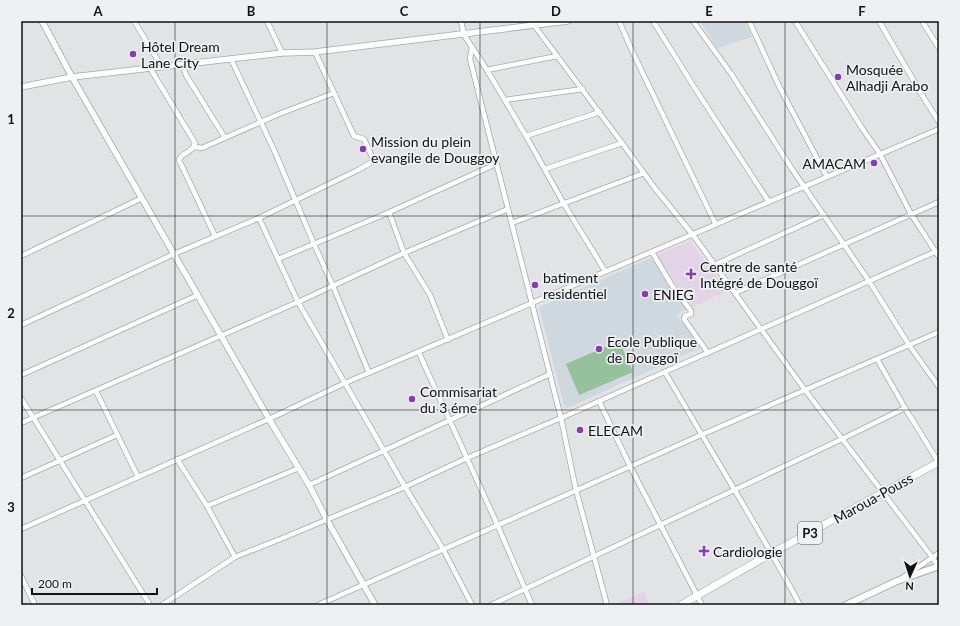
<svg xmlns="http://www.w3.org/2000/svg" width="960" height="626" viewBox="0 0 960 626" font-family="Lato,sans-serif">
<rect width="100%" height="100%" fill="#e1e3e5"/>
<!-- built -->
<g fill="#cfd7df">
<path d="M 700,21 L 744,21 L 752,37 L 717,48 Z"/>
<path d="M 651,258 L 687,309 L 676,315 L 702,347 L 565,409 L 539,307 Z"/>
</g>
<!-- medical -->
<g fill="#e2d3e6">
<path d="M 690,241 L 727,291 L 693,307 L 655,256 Z"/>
<path d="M 644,592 L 649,605 L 611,605 L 630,598 Z"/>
</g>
<!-- green -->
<path fill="#96c19c" d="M 619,341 L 633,372 L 579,395 L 566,364 Z"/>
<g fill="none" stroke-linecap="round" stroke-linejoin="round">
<defs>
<g id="minor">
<path d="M 134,21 L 162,67"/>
<path d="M 267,21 L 282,53"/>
<path d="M 461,21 L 464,35 L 487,70 L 526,136 L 564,204 L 605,271"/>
<path d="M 531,21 L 622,143 L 654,187 L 693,235 L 805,390 L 932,557 L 939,568"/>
<path d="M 619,21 L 634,55 L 716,225"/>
<path d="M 653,21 L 696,90 L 769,202"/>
<path d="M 693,21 L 732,75 L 792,169 L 869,281 L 909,345 L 939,387"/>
<path d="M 749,21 L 780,88 L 827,177"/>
<path d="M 795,21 L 862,128 L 880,154 L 911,214 L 939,257"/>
<path d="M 879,21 L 922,95 L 939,122"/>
<path d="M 922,21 L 939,48"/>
<path d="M 472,47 L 470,59 L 561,418 L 576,490 L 607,605"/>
<path d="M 231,59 L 274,150 L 314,244 L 333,286 L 369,373"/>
<path d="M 182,64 L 186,75 L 225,138"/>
<path d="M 150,68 L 195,143 C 193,153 182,152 179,160 L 215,236"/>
<path d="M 487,70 L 557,56"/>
<path d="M 505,100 L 583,89"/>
<path d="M 526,136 L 600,112"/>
<path d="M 194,147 L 202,148 L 279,114 L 334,93"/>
<path d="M 545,169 L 622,143"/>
<path d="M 389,212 L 404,253 L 430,295 L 448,340"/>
<path d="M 259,218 L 358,170 L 374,161 L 364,139 L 354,136 L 315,52"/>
<path d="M 512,223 L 644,173"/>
<path d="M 652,252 L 671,284 L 691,311 L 691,314 L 685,316 L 684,319 L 708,353"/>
<path d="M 21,256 L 142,198"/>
<path d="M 278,259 L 383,215 L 496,164"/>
<path d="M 714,265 L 824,215"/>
<path d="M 735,293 L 939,202"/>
<path d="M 21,325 L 174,254 L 259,218 L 298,302 L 404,253 L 508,209"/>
<path d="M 419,353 L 497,524 L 532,605"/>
<path d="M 877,359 L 905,408 L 939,463"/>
<path d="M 665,372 C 710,450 758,526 800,605"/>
<path d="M 21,375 L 198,295"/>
<path d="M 96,391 L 138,477"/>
<path d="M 21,398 L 150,605"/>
<path d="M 599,401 L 630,466 L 702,605"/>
<path d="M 21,423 L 298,302 L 405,487 L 443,549 L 472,605"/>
<path d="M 177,459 L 207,506 L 235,557 L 283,538 L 405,487 L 467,458 L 561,418 L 939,250"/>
<path d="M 21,478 L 117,435"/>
<path d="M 309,485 L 550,374"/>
<path d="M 207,506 L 299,468"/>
<path d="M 21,529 L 269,419 L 345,383 L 939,129"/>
<path d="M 21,576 L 35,605"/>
<path d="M 902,578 L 939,553"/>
<path d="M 162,605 L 235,557"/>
<path d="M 318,605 L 701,435 L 939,332"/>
<path d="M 491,605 L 842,439 L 905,408"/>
</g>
<g id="tertiary">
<path d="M 42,21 L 72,77 L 269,419 L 309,485 L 327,520 L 375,605"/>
<path d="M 21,87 L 72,77 L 282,53 L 315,52 L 568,21"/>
</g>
<path id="secondary" d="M 846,605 L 897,581 L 939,566"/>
<path id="primary" d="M 681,605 L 772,553 L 939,462"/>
</defs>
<!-- minor casing -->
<use href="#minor" stroke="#a6a8ab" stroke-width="6"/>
<!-- tertiary casing -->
<use href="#tertiary" stroke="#a6a8ab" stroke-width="7"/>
<!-- secondary casing -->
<use href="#secondary" stroke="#a6a8ab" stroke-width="8"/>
<!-- primary casing -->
<use href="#primary" stroke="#a6a8ab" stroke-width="8"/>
<!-- minor -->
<use href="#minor" stroke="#fff" stroke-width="4.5"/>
<!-- tertiary -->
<use href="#tertiary" stroke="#fff" stroke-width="5.5"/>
<!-- secondary -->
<use href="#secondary" stroke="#fff" stroke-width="6"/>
<!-- primary -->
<use href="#primary" stroke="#fff" stroke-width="7"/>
</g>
<!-- grid -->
<path fill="none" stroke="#111112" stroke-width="1" stroke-opacity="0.55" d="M 175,21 L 175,605M 327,21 L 327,605M 480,21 L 480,605M 633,21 L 633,605M 785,21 L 785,605M 21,216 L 939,216M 21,410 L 939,410"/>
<!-- markers -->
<g fill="#863daf" stroke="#eef0f3" stroke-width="1.5">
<circle cx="133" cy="54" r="4"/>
<circle cx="838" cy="77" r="4"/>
<circle cx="363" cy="149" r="4"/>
<circle cx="874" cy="163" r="4"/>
<path d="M689 268h4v4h4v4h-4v4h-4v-4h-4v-4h4z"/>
<circle cx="535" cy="285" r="4"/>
<circle cx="645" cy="294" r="4"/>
<circle cx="599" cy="349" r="4"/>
<circle cx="412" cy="399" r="4"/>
<circle cx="580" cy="430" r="4"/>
<path d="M702 545h4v4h4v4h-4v4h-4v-4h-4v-4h4z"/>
</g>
<g text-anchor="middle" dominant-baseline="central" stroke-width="3.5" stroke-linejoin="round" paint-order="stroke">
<!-- shield labels -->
<rect fill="#eef0f3" stroke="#535456" stroke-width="1" x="798" y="522" width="24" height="22" rx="3"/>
<g font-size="13" font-weight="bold" fill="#111112">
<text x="810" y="533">P3</text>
</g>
<!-- poi labels -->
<g font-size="14" fill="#111112" stroke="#eef0f3" text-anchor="start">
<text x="141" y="46">Hôtel Dream<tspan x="141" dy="16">Lane City</tspan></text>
<text x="846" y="69">Mosquée<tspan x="846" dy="16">Alhadji Arabo</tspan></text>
<text x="371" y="141">Mission du plein<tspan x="371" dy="16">evangile de Douggoy</tspan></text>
<text x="866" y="163" text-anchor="end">AMACAM</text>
<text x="700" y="266">Centre de santé<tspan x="700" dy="16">Intégré de Douggoï</tspan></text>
<text x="543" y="277">batiment<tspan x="543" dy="16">residentiel</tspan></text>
<text x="653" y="294">ENIEG</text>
<text x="607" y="341">Ecole Publique<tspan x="607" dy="16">de Douggoï</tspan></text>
<text x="420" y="391">Commisariat<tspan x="420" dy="16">du 3 éme</tspan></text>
<text x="588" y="430">ELECAM</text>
<text x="713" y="551">Cardiologie</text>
</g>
<!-- street labels -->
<g font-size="14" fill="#111112" stroke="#eef0f3">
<text transform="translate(873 498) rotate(-29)">Maroua-Pouss</text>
</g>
</g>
<!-- border -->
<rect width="960" height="626" fill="none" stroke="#eef0f3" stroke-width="44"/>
<!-- north arrow -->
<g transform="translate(910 576) rotate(183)" stroke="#eef0f3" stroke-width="3" paint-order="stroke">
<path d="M0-3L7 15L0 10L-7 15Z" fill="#111112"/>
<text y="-6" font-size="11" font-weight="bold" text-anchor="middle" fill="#111112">N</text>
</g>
<!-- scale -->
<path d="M32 588v6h125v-6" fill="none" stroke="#111112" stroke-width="2"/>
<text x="38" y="588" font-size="12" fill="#111112" stroke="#eef0f3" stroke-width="3" paint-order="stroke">200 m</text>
<rect x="22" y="22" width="916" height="582" fill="none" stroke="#111112" stroke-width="1.5"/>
<g font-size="13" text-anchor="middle" font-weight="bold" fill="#111112">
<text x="98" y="16">A</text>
<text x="251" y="16">B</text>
<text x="404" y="16">C</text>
<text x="556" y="16">D</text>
<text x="709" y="16">E</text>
<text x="862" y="16">F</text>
<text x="11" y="124">1</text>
<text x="11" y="318">2</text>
<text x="11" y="512">3</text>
</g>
</svg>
